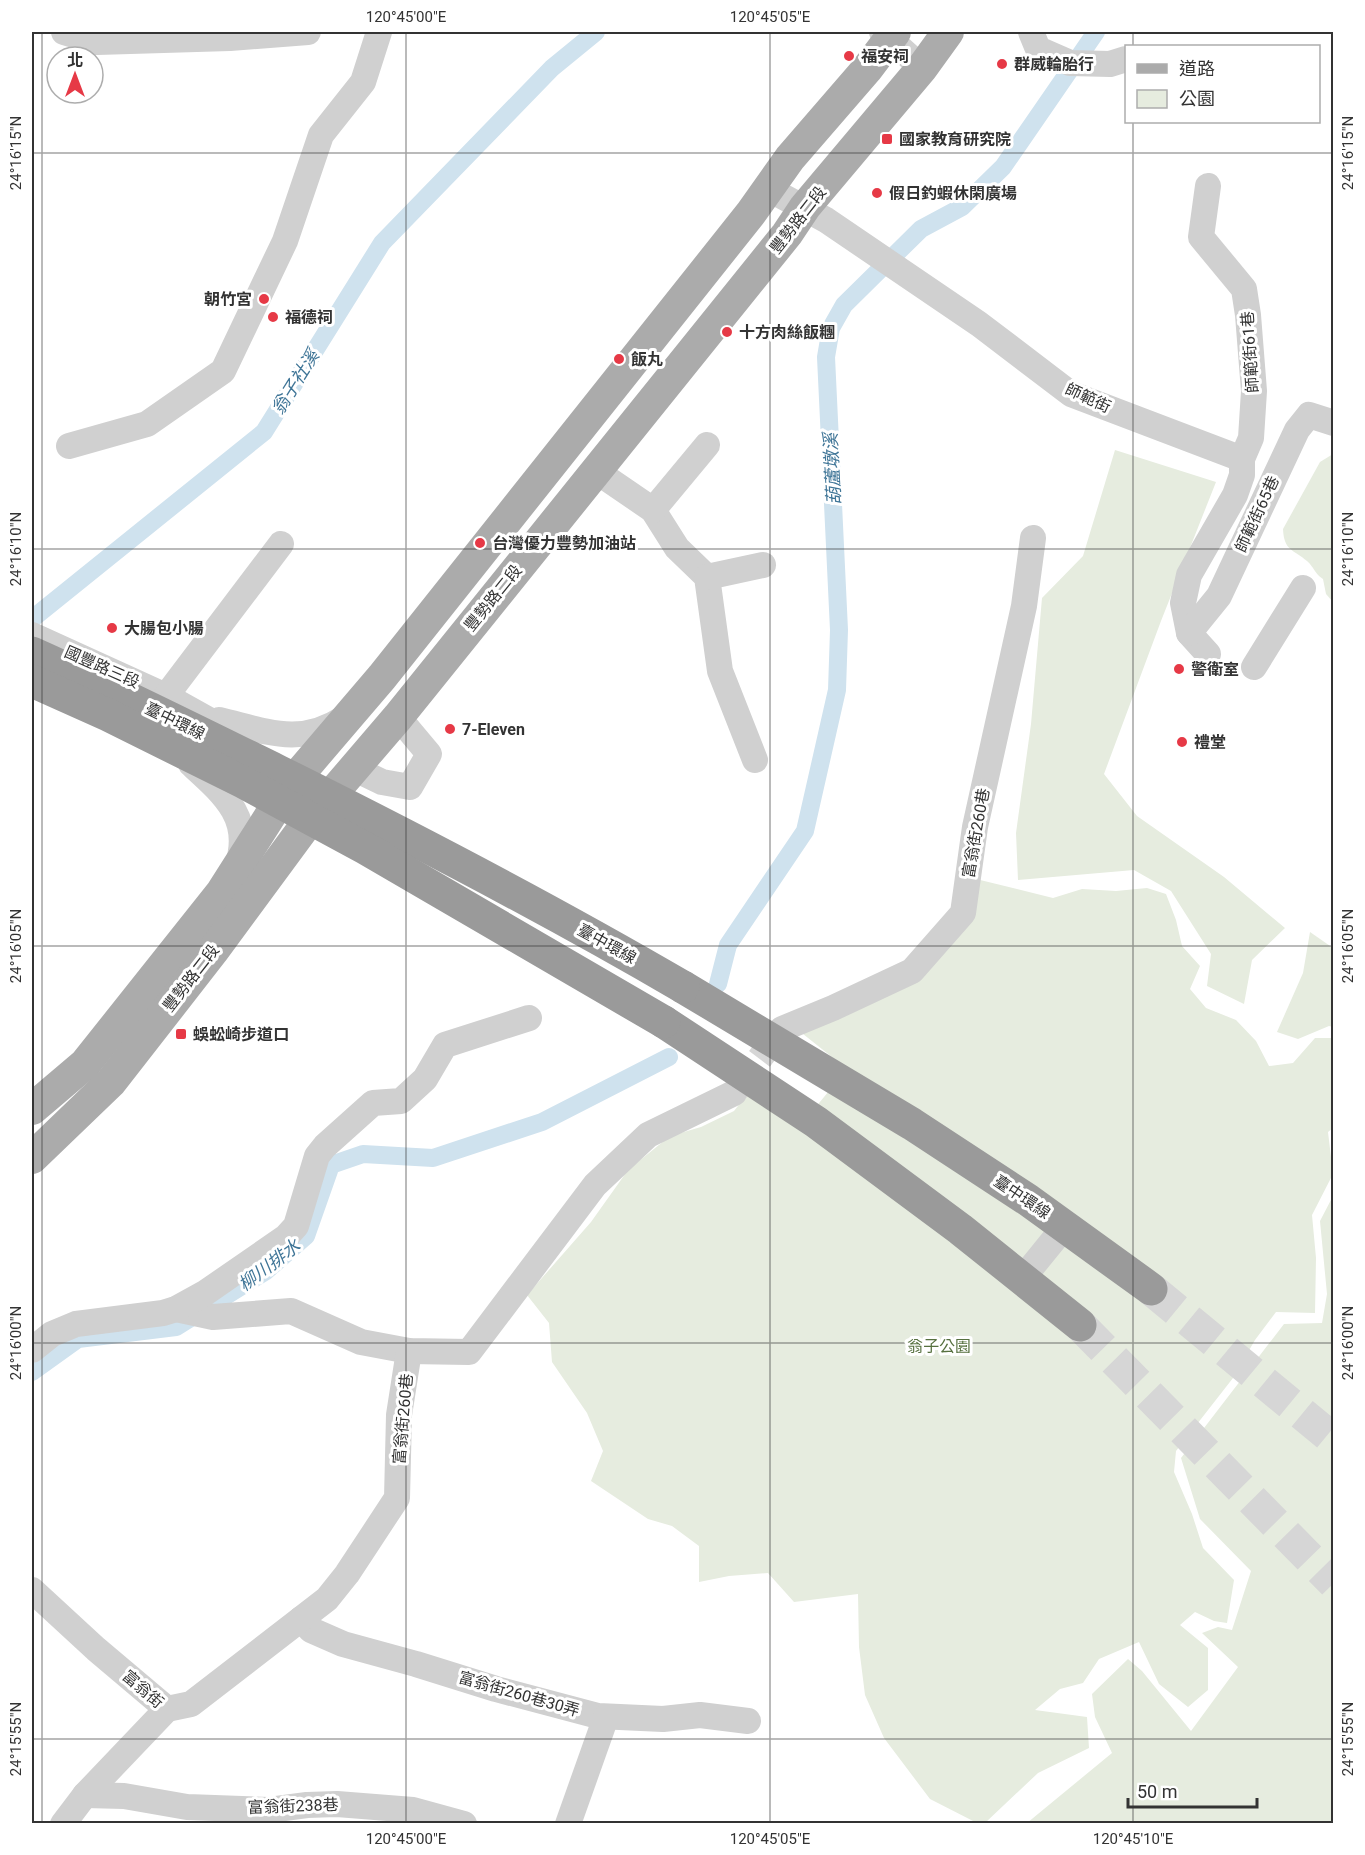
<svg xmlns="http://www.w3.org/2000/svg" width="1365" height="1855" viewBox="0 0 1365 1855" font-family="Roboto,'Noto Sans TC',sans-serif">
<rect width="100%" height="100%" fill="#fff"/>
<!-- green -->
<g fill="#e6ecdf">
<path d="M 1115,450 L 1216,482 L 1161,621 L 1104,774 L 1137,816 L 1224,877 L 1285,928 L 1252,960 L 1244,1004 L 1207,986 L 1211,954 L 1171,891 L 1134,870 L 1018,880 L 1016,833 L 1031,724 L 1042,598 L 1083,556 Z"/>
<path d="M 1333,454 L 1334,454 L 1333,602 L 1326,594 L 1323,579 C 1315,574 1314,567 1307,561 C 1293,549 1284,551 1283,529 L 1320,462 Z"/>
<path d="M 972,878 L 1053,898 L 1082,889 L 1116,891 L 1147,888 L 1166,894 L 1176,920 L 1182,946 L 1200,966 L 1190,989 L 1206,1008 L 1236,1020 L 1256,1041 L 1269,1066 L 1293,1063 L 1315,1038 L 1333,1038 L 1333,1128 L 1328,1132 L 1333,1174 L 1312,1215 L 1316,1258 L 1315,1313 L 1276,1312 L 1255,1340 L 1233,1378 L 1176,1451 L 1174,1472 L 1192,1514 L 1203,1548 L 1234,1580 L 1227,1623 L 1214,1621 L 1195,1612 L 1180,1625 L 1208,1648 L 1208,1690 L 1188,1707 L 1159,1684 L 1139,1642 L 1099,1659 L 1083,1683 L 1060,1689 L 1035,1710 L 1087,1717 L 1089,1748 L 1038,1773 L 985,1823 L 977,1823 L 930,1799 L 884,1738 L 865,1695 L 859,1647 L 858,1594 L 794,1602 L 768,1573 L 729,1576 L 699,1582 L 699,1546 L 672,1526 L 648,1519 L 591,1481 L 603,1451 L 587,1413 L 552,1362 L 549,1323 L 527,1295 L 591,1222 L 628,1170 L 670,1136 L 701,1127 L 734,1111 L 752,1088 L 801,1125 L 847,1069 L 793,1026 L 909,982 Z"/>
<path d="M 1310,932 L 1333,948 L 1333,1027 L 1329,1026 L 1298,1039 L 1277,1032 L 1303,973 Z"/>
<path d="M 1333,1196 L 1333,1823 L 1027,1823 L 1112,1753 L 1095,1717 L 1092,1694 L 1128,1659 L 1142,1671 L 1191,1731 L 1238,1667 L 1202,1633 L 1218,1627 L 1232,1630 L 1251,1571 L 1200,1519 L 1181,1458 L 1284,1324 L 1322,1323 L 1327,1294 L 1320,1221 Z"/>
</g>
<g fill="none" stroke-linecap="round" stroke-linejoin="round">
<!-- canal -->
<g stroke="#cfe2ee" stroke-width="18">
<path d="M 32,619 L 264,432 L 382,243 L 552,68 L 596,32"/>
<path d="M 718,984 L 728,945 L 805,831 L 837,690 L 839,630 L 826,357 L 831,328 L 844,305 L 921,229 L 962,207 L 1003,167 L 1096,32"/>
<path d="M 32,1372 L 78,1339 L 176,1327 L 266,1271 L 306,1236 L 331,1165 L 363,1154 L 433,1158 L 542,1122 L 669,1057"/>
</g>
<!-- minor-tunnel -->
<path stroke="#d6d6d6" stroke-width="26" stroke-dasharray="26 13" stroke-linecap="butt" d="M 736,1090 L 782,1029"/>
<!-- highway-tunnel -->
<g stroke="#d6d6d6" stroke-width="33" stroke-dasharray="33 16" stroke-linecap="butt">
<path d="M 1151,1289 L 1334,1440"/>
<path d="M 1080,1325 L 1334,1583"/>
</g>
<!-- minor -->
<g stroke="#d0d0d0" stroke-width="26">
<path d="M 64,32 L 97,42 L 230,38 L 308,32"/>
<path d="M 882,32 L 922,68"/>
<path d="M 1031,32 L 1038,49 L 1070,63 L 1110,64 L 1126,59"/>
<path d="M 1208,186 L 1201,237 L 1244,289 L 1248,315 L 1254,391 L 1251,438 L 1242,459"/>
<path d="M 769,189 L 826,220 L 979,324 L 1071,394 L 1242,459 L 1242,475 L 1235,495 L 1189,575 L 1183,603 L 1189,633 L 1208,654"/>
<path d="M 69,446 L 147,424 L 223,371 L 285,241 L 321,135 L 363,82 L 379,32"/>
<path d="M 596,471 L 653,510 L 677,548 L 707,577 L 720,671 L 755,760"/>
<path d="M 653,510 L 707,445"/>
<path d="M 707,577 L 763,565"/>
<path d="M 1189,633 L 1219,596 L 1297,430 L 1309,415 L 1334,423"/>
<path d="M 32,635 L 166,696 L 236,735"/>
<path d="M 1254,667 L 1303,588"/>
<path d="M 166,696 L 281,544"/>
<path d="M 219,720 C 266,731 300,747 344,718"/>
<path d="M 191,764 C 224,794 254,819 237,867"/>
<path d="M 355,769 L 382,782 L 410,787 L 429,754 L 398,717"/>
<path d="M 782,1029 L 833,1008 L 912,971 L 963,913 L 975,827 L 1024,606 L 1033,538"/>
<path d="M 1022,1279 L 1065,1226"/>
<path d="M 176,1309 L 213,1317 L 291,1311 L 361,1342 L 409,1351 L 469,1352 L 595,1185 L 648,1135 L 734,1093"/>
<path d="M 32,1350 L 52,1334 L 76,1324 L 163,1313 L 176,1309 L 205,1293 L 286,1237 L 296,1226 L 317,1156 L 325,1146 L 373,1103 L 401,1101 L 425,1079 L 445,1045 L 529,1018"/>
<path d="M 32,1590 L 96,1649 L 167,1709"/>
<path d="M 301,1619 L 311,1630 L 343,1644 L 416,1664 L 496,1689 L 598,1716 L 663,1719 L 700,1715 L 748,1721"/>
<path d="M 167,1709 L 191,1704 L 327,1599 L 347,1574 L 397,1498 L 399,1415 L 409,1351"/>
<path d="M 85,1795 L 124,1796 L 187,1807 L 269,1810 L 307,1805 L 337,1804 L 413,1810 L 464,1824"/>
<path d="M 63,1824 L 85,1795 L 167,1709"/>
<path d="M 568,1824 L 606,1717"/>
</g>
<!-- major -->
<g stroke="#ababab" stroke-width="32">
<path d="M 32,1109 L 85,1064 L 221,893 L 277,805 L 300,773 L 382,677 L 751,213 L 790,158 L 867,69 L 895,32"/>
<path d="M 32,1158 L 111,1082 L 213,951 L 308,822 L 398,717 L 787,234 L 805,207 L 922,68 L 948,32"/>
</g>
<!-- highway -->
<g stroke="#9a9a9a" stroke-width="33">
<path d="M 683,987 L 912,1124 L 1028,1200 L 1151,1289"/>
<path d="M 664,1022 L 816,1122 L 960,1229 L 1080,1325"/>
</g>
<!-- highway-bridge -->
<g stroke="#9a9a9a" stroke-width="33">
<path d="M 32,653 C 115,690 196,731 278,771 C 415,839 551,910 683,987"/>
<path d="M 32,681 L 108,715 L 243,782 L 365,848 L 664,1022"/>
</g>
</g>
<!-- ticks -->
<path fill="none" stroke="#333" stroke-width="1.5" stroke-opacity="0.45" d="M 42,32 L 42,1824M 406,32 L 406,1824M 770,32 L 770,1824M 1133,32 L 1133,46M 1133,122 L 1133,1824M 32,153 L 1334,153M 32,549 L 1334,549M 32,946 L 1334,946M 32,1343 L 1334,1343M 32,1739 L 1334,1739"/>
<!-- markers -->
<g fill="#e63946" stroke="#fff" stroke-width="2">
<circle cx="849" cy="56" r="6"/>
<circle cx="1002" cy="64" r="6"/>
<rect x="881" y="133" width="12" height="12" rx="3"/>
<circle cx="877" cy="193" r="6"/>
<circle cx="264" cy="299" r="6"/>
<circle cx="273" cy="317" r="6"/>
<circle cx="727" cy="332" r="6"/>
<circle cx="619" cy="359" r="6"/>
<circle cx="480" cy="543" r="6"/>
<circle cx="112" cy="628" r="6"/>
<circle cx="1179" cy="669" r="6"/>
<circle cx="450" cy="729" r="6"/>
<circle cx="1182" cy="742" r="6"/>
<rect x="175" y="1028" width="12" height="12" rx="3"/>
</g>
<g text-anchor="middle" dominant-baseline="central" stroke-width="6" stroke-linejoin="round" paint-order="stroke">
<!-- poi labels -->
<g font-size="16" font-weight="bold" fill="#333" stroke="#fff" text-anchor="start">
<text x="861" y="56">福安祠</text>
<text x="1014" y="64">群威輪胎行</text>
<text x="899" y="139">國家教育研究院</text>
<text x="889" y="193">假日釣蝦休閑廣場</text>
<text x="252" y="299" text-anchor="end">朝竹宮</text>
<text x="285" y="317">福德祠</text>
<text x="739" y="332">十方肉絲飯糰</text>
<text x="631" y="359">飯丸</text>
<text x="492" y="543">台灣優力豐勢加油站</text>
<text x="124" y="628">大腸包小腸</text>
<text x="1191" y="669">警衛室</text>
<text x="462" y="729">7-Eleven</text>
<text x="1194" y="742">禮堂</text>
<text x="193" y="1034">蜈蚣崎步道口</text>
</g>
<!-- street labels -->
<g font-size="16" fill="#333" stroke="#fff">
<text transform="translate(798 220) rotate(-52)">豐勢路二段</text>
<text transform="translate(1250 352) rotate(-94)">師範街61巷</text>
<text transform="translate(1088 398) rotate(25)">師範街</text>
<text transform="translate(1257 514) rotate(-65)">師範街65巷</text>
<text transform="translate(493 598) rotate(-51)">豐勢路二段</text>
<text transform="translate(102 667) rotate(24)">國豐路三段</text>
<text transform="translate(175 721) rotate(26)">臺中環線</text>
<text transform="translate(976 833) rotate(-80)">富翁街260巷</text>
<text transform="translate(607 944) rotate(29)">臺中環線</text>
<text transform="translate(191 978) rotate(-52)">豐勢路二段</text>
<text transform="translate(1022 1197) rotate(34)">臺中環線</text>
<text transform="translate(403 1419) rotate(-85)">富翁街260巷</text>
<text transform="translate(143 1689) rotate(41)">富翁街</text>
<text transform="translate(519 1694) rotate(16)">富翁街260巷30弄</text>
<text transform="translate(293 1806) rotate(-2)">富翁街238巷</text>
</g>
<!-- park labels -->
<g font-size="16" fill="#56703f" stroke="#fff">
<text x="939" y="1346">翁子公園</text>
</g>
<!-- water labels -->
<g font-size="18" font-style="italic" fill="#3f7597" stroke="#fff">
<text transform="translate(295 382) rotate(-58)">翁子社溪</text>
<text transform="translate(832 469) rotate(-93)">葫蘆墩溪</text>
<text transform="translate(269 1265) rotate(-37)">柳川排水</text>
</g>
</g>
<!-- border -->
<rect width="1365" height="1855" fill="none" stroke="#ffffff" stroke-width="66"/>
<!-- legend -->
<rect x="1125" y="45" width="195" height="78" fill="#ffffff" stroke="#adadad" stroke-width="1.5"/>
<rect x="1137" y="64" width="30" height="9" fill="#ababab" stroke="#adadad" stroke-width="1.5"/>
<text x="1179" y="75" font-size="18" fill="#333333">道路</text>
<rect x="1137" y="90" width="30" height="18" fill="#e6ecdf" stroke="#adadad" stroke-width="1.5"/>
<text x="1179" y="105" font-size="18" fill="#333333">公園</text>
<!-- north arrow -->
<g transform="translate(75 75)"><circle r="28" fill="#ffffff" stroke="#adadad" stroke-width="1.5"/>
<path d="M0-4.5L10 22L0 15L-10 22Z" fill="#e63946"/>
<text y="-9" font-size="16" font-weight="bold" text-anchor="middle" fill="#333333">北</text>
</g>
<!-- scale -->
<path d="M1128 1798v9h129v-9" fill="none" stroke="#333333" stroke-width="3"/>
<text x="1137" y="1798" font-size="18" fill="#333333" stroke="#ffffff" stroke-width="4.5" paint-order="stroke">50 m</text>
<rect x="33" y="33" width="1299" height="1789" fill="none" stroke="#333" stroke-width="2"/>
<g font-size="15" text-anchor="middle" fill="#333">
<text x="406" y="22">120°45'00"E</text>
<text x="770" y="22">120°45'05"E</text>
<text transform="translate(16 153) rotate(-90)" y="5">24°16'15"N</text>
<text transform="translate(1348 153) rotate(-90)" y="5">24°16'15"N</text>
<text transform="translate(16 549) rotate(-90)" y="5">24°16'10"N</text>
<text transform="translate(1348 549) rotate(-90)" y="5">24°16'10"N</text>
<text transform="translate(16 946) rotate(-90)" y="5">24°16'05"N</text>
<text transform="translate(1348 946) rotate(-90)" y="5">24°16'05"N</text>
<text transform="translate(16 1343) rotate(-90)" y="5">24°16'00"N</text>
<text transform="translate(1348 1343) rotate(-90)" y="5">24°16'00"N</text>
<text transform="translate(16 1739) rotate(-90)" y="5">24°15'55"N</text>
<text transform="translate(1348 1739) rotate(-90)" y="5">24°15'55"N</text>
<text x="406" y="1844">120°45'00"E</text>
<text x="770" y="1844">120°45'05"E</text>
<text x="1133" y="1844">120°45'10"E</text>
</g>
</svg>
